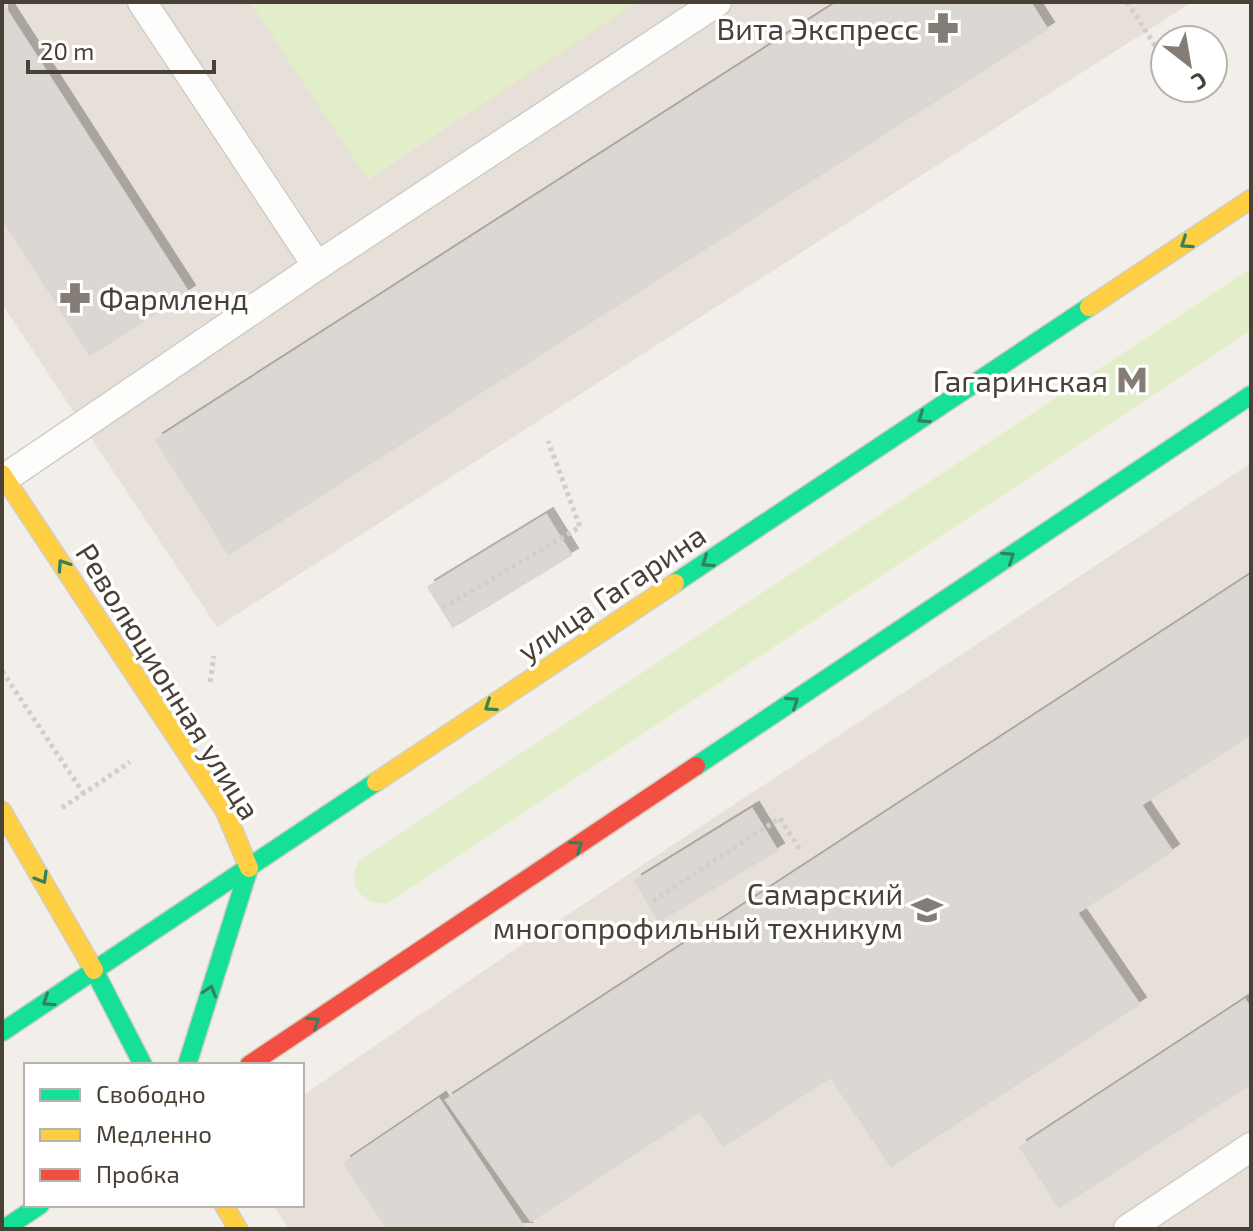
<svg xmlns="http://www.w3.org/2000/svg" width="1253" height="1231" viewBox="0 0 1253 1231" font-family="'Exo 2',sans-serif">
<defs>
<filter id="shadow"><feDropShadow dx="7" dy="-7" stdDeviation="0" flood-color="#0004"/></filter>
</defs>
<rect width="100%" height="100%" fill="#f2efeb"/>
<!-- residential -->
<g fill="#e6e0d8">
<path d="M 2,2 L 1192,2 L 217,627 L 2,304 Z"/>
<path d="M 1251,463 L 1251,1229 L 289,1229 L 273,1205 L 302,1205 L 302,1096 L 511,952 Z"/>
</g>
<!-- green -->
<g fill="#e2edc9">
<path d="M 250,2 L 637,2 L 368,180 Z"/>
<path d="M 1251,268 L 1251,330 L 388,903 C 363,907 345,883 359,861 Z"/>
</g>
<!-- building -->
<g fill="#dbd8d3" stroke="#dad6d1" stroke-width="2" filter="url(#shadow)">
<path d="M 839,2 L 1030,2 L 1047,29 L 229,554 L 156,440 Z"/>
<path d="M 2,3 L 188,292 L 90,355 L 2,218 Z"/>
<path d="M 546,515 L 571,555 L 453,627 L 428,587 Z"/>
<path d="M 1251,575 L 1251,734 L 1141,805 L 1172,851 L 1077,913 L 1139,1004 L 891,1166 L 831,1077 L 723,1146 L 700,1111 L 531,1221 L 446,1100 Z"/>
<path d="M 752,809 L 777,850 L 659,921 L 635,881 Z"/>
<path d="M 1245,1000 L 1251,1009 L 1251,1083 L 1059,1207 L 1020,1147 Z"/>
<path d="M 439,1099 L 525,1229 L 388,1229 L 344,1163 Z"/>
</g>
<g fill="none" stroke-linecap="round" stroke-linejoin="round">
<defs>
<g id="lane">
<path d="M 142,2 L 317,266"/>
<path d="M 5,478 L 317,266 L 717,2"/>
<path d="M 1128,1229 L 1251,1147"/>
</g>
<g id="fast">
<path d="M 675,583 L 1089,307"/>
<path d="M 696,766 L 1251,395"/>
<path d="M 94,970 L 143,1065"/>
<path d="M 2,1032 L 376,782"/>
<path d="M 187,1065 L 249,868"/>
<path d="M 4,1229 L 40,1205"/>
</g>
<g id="slow">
<path d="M 1089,307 L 1251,199"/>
<path d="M 2,474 L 225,811 L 249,868"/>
<path d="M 376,782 L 675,583"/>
<path d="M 2,811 L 94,970"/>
<path d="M 224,1205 L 238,1229"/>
</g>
<path id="jam" d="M 249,1065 L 696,766"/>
</defs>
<!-- lane casing -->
<use href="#lane" stroke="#d0cdc8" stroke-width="31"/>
<!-- fast casing -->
<use href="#fast" stroke="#d3cec2" stroke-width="21"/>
<!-- slow casing -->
<use href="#slow" stroke="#d3cec2" stroke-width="21"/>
<!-- jam casing -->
<use href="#jam" stroke="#d3cec2" stroke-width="21"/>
<!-- path -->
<g stroke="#d2cfca" stroke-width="5" stroke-dasharray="4 4" stroke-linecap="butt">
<path d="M 1127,2 L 1158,50"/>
<path d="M 443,608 L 580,527 L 548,441"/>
<path d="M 2,671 L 84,794"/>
<path d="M 210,682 L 214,656"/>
<path d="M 62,808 L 130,762"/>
<path d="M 653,901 L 780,818 L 800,850"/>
</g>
<!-- lane -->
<use href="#lane" stroke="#fdfdfc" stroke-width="28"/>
<!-- fast -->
<use href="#fast" stroke="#16e098" stroke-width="18"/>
<!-- slow -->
<use href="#slow" stroke="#ffcf43" stroke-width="18"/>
<!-- jam -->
<use href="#jam" stroke="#f24e42" stroke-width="18"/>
</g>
<!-- one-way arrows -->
<defs><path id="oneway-chevron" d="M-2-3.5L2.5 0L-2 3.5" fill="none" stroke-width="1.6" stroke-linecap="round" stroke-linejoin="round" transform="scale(2)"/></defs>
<g stroke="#35805d">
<use href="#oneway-chevron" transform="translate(1186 243) rotate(146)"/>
<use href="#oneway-chevron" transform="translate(923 418) rotate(146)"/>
<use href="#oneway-chevron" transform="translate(1009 557) rotate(-34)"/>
<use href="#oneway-chevron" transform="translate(707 562) rotate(146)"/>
<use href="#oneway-chevron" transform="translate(63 565) rotate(-124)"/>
<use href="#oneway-chevron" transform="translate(793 702) rotate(-34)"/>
<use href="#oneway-chevron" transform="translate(490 706) rotate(146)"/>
<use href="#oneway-chevron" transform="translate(577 846) rotate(-34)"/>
<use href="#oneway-chevron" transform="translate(42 878) rotate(60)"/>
<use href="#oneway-chevron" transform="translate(210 991) rotate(-73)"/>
<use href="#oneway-chevron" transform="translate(48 1001) rotate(146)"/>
<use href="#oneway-chevron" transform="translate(314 1022) rotate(-34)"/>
</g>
<!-- icons -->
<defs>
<symbol id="pharmacy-bare" viewBox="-9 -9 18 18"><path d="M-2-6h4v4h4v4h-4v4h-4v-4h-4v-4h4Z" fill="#847d75" stroke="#fff" stroke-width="2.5" paint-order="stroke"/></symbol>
<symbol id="metro-bare" viewBox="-9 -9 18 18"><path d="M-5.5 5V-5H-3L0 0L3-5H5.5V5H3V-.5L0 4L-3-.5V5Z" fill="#847d75" stroke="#fff" stroke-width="2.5" paint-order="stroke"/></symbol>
<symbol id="university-bare" viewBox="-9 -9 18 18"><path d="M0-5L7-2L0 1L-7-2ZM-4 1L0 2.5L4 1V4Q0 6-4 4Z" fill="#847d75" stroke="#fff" stroke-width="2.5" paint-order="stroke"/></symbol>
</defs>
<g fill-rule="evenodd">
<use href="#pharmacy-bare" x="921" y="6" width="44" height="44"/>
<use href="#pharmacy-bare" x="53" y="276" width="44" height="44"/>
<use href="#metro-bare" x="1110" y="358" width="44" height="44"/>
<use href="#university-bare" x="905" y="888" width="44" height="44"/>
</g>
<g text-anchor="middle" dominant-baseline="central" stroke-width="7" stroke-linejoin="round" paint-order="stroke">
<!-- poi labels -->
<g font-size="30" fill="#494036" stroke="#fff" text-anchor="end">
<text x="919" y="28">Вита Экспресс</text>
<text x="99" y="298" text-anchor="start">Фармленд</text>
<text x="1108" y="380">Гагаринская</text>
<text x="903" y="893">Самарский<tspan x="903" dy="34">многопрофильный техникум</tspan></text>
</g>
<!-- street labels -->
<g font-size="30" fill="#494036" stroke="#fff">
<text transform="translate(611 592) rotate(-34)">улица Гагарина</text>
<text transform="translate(169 681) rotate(58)">Революционная улица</text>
</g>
</g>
<!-- border -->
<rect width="1253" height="1231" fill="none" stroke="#494036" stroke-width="8"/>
<!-- legend -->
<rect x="24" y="1063" width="280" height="144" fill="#ffffff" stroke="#b6b3af" stroke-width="2"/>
<rect x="40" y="1089" width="40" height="12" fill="#16e098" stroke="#b6b3af" stroke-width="2"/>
<text x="96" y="1103" font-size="24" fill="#494036">Свободно</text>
<rect x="40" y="1129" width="40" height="12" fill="#ffcf43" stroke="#b6b3af" stroke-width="2"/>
<text x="96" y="1143" font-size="24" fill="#494036">Медленно</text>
<rect x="40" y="1169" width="40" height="12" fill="#f24e42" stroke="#b6b3af" stroke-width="2"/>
<text x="96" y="1183" font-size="24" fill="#494036">Пробка</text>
<!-- north arrow -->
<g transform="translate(1189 64) rotate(149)"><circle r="38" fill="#ffffff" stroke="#b6b3af" stroke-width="2"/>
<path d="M0-6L14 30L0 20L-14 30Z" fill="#847d75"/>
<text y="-12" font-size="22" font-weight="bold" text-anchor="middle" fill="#494036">С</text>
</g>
<!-- scale -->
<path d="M28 60v12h186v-12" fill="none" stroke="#494036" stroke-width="4"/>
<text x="40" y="60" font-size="24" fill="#494036" stroke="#ffffff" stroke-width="6" paint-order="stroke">20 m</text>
</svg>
